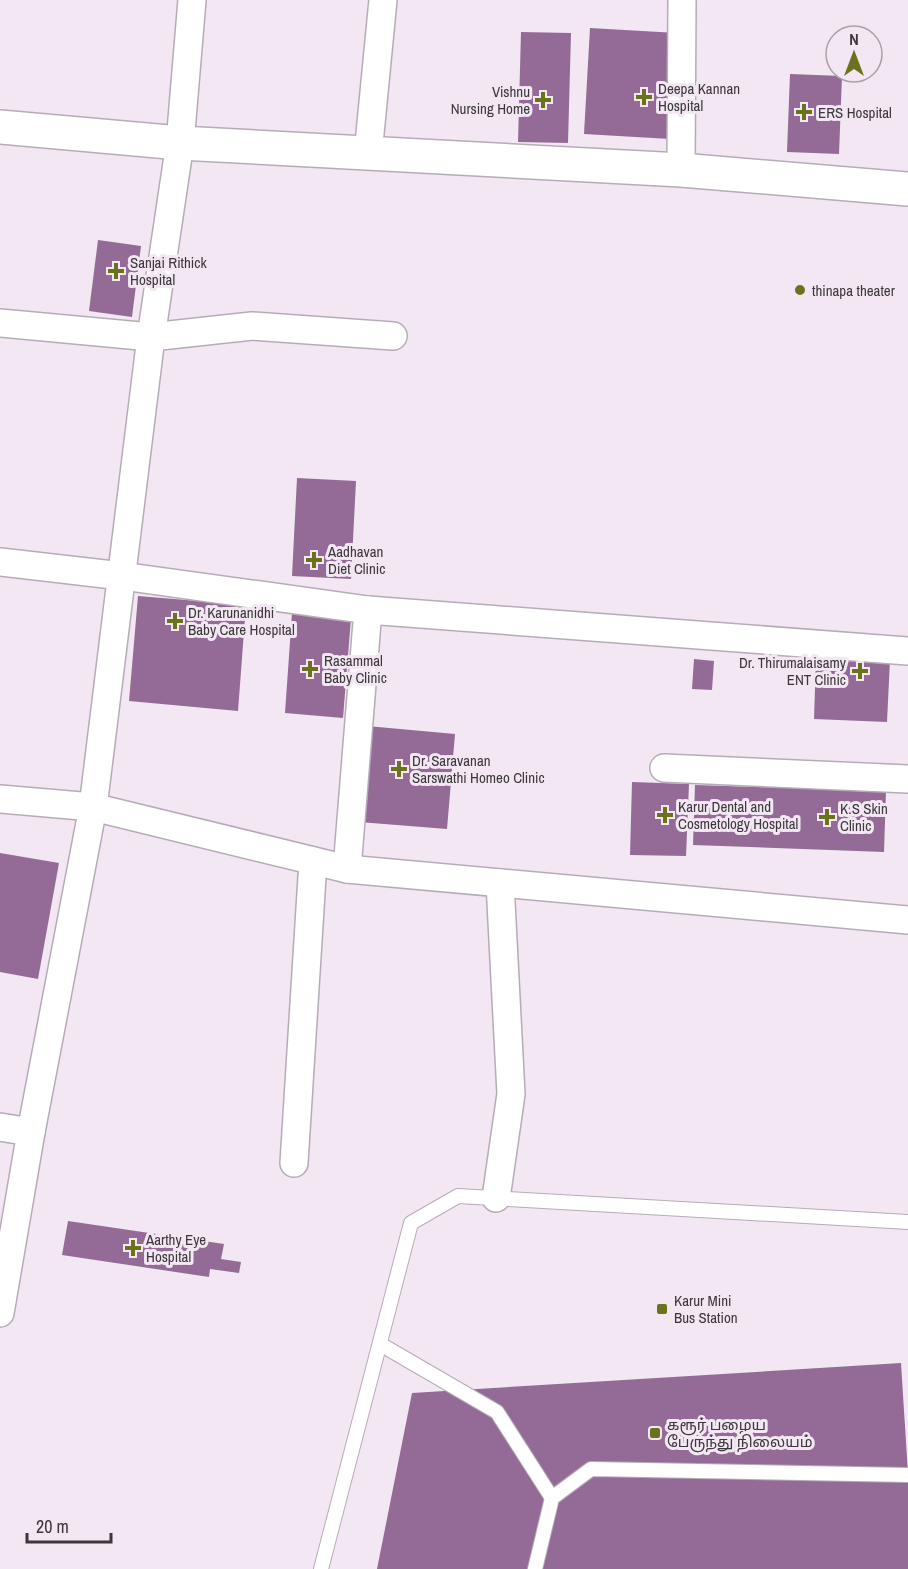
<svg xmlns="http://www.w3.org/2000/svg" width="908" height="1569" viewBox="0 0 908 1569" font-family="'Archivo Narrow','Noto Sans Tamil',sans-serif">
<rect width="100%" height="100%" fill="#f2e7f2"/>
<!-- building -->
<g fill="#946b96">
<path d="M 590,28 L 677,33 L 670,139 L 584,134 Z"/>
<path d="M 521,32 L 571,33 L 568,143 L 518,142 Z"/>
<path d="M 790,74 L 842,76 L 839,154 L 787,152 Z"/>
<path d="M 98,240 L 141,246 L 132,317 L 89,311 Z"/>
<path d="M 297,478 L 356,481 L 351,579 L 292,576 Z"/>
<path d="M 138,596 L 246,605 L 238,711 L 129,701 Z"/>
<path d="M 292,613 L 351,618 L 343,718 L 285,713 Z"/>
<path d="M 816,658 L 890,660 L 887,722 L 814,719 Z"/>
<path d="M 694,659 L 714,661 L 712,690 L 692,689 Z"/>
<path d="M 367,726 L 455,734 L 447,829 L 359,822 Z"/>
<path d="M 632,782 L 689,784 L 686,856 L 630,855 Z"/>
<path d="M 695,785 L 886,791 L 884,852 L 693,845 Z"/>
<path d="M 0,853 L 59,863 L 38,979 L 0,972 Z"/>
<path d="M 68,1221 L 224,1244 L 221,1259 L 241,1262 L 239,1273 L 210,1269 L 209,1277 L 62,1255 Z"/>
<path d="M 901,1363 L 908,1474 L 908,1569 L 377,1569 L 412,1393 Z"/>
</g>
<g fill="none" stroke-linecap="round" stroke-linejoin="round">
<defs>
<g id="service">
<path d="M 380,1344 L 497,1412 L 552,1498"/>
<path d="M 321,1569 L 411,1223 L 458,1196 L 908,1222"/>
<path d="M 535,1569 L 552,1498 L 591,1469 L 908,1475"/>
</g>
<g id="minor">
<path d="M 368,154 L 383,0"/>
<path d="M 681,170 L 682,0"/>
<path d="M 0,323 L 151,337 L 252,326 L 393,336"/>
<path d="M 0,562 L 122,576 L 368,610 L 908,651"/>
<path d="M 664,768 L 908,779"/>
<path d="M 0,799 L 93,807 L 347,869 L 908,920"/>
<path d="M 347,869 L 368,610"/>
<path d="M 0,1127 L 31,1132"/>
<path d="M 294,1163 L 313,861"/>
<path d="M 496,1198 L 511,1094 L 500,883"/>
<path d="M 0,1313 L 31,1132 L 93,807 L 151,337 L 180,143 L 192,0"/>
</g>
<path id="tertiary" d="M 0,127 L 180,143 L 681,170 L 908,189"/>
</defs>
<!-- service casing -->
<use href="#service" stroke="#b6acb7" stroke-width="16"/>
<!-- minor casing -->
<use href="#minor" stroke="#b6acb7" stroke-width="30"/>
<!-- tertiary casing -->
<use href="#tertiary" stroke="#b6acb7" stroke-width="36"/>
<!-- service -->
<use href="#service" stroke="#fff" stroke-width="14"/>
<!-- minor -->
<use href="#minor" stroke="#fff" stroke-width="27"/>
<!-- tertiary -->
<use href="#tertiary" stroke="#fff" stroke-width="33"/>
</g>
<!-- markers -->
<g fill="#6a721b" stroke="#f2e7f2" stroke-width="2">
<path d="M641 88h6v6h6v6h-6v6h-6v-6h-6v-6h6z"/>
<path d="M540 91h6v6h6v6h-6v6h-6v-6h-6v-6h6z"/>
<path d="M801 103h6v6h6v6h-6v6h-6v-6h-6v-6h6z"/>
<path d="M113 262h6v6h6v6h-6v6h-6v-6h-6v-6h6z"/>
<circle cx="800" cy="290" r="6"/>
<path d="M311 551h6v6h6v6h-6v6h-6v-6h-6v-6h6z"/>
<path d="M172 612h6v6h6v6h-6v6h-6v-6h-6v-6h6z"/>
<path d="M307 660h6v6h6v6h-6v6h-6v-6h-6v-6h6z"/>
<path d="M857 662h6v6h6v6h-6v6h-6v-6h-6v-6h6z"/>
<path d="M396 760h6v6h6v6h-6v6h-6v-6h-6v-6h6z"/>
<path d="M662 806h6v6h6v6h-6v6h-6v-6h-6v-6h6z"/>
<path d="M824 808h6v6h6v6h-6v6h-6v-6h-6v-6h6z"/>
<path d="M130 1239h6v6h6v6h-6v6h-6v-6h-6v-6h6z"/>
<rect x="656" y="1303" width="12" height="12" rx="3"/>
<rect x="649" y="1427" width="12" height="12" rx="3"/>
</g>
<g text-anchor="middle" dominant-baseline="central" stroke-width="6" stroke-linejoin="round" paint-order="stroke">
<!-- poi labels -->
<g font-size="15" fill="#3b373b" stroke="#f2e7f2" text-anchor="start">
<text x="658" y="88">Deepa Kannan<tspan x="658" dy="17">Hospital</tspan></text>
<text x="530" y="91" text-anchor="end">Vishnu<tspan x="530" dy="17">Nursing Home</tspan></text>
<text x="818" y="112">ERS Hospital</text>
<text x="130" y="262">Sanjai Rithick<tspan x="130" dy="17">Hospital</tspan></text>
<text x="812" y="290">thinapa theater</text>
<text x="328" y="551">Aadhavan<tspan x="328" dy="17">Diet Clinic</tspan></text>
<text x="188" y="612">Dr. Karunanidhi<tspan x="188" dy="17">Baby Care Hospital</tspan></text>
<text x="324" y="660">Rasammal<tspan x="324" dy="17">Baby Clinic</tspan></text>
<text x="846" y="662" text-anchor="end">Dr. Thirumalaisamy<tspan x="846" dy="17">ENT Clinic</tspan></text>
<text x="412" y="760">Dr. Saravanan<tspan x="412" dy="17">Sarswathi Homeo Clinic</tspan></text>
<text x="678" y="806">Karur Dental and<tspan x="678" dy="17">Cosmetology Hospital</tspan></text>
<text x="840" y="808">K.S Skin<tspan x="840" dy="17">Clinic</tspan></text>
<text x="146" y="1239">Aarthy Eye<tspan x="146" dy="17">Hospital</tspan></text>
<text x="674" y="1300">Karur Mini<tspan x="674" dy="17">Bus Station</tspan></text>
<text x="667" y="1424">கரூர் பழைய<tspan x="667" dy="17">பேருந்து நிலையம்</tspan></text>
</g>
</g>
<!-- north arrow -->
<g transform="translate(854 54)"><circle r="28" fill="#f2e7f2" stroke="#a9a1a9" stroke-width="1.5"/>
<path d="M0-4.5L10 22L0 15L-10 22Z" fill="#6a721b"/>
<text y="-9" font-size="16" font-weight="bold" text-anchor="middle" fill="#3b373b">N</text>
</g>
<!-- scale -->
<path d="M27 1533v9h84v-9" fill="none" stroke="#3b373b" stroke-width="3"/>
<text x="36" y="1533" font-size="18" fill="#3b373b" stroke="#f2e7f2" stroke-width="4.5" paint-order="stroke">20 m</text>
</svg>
